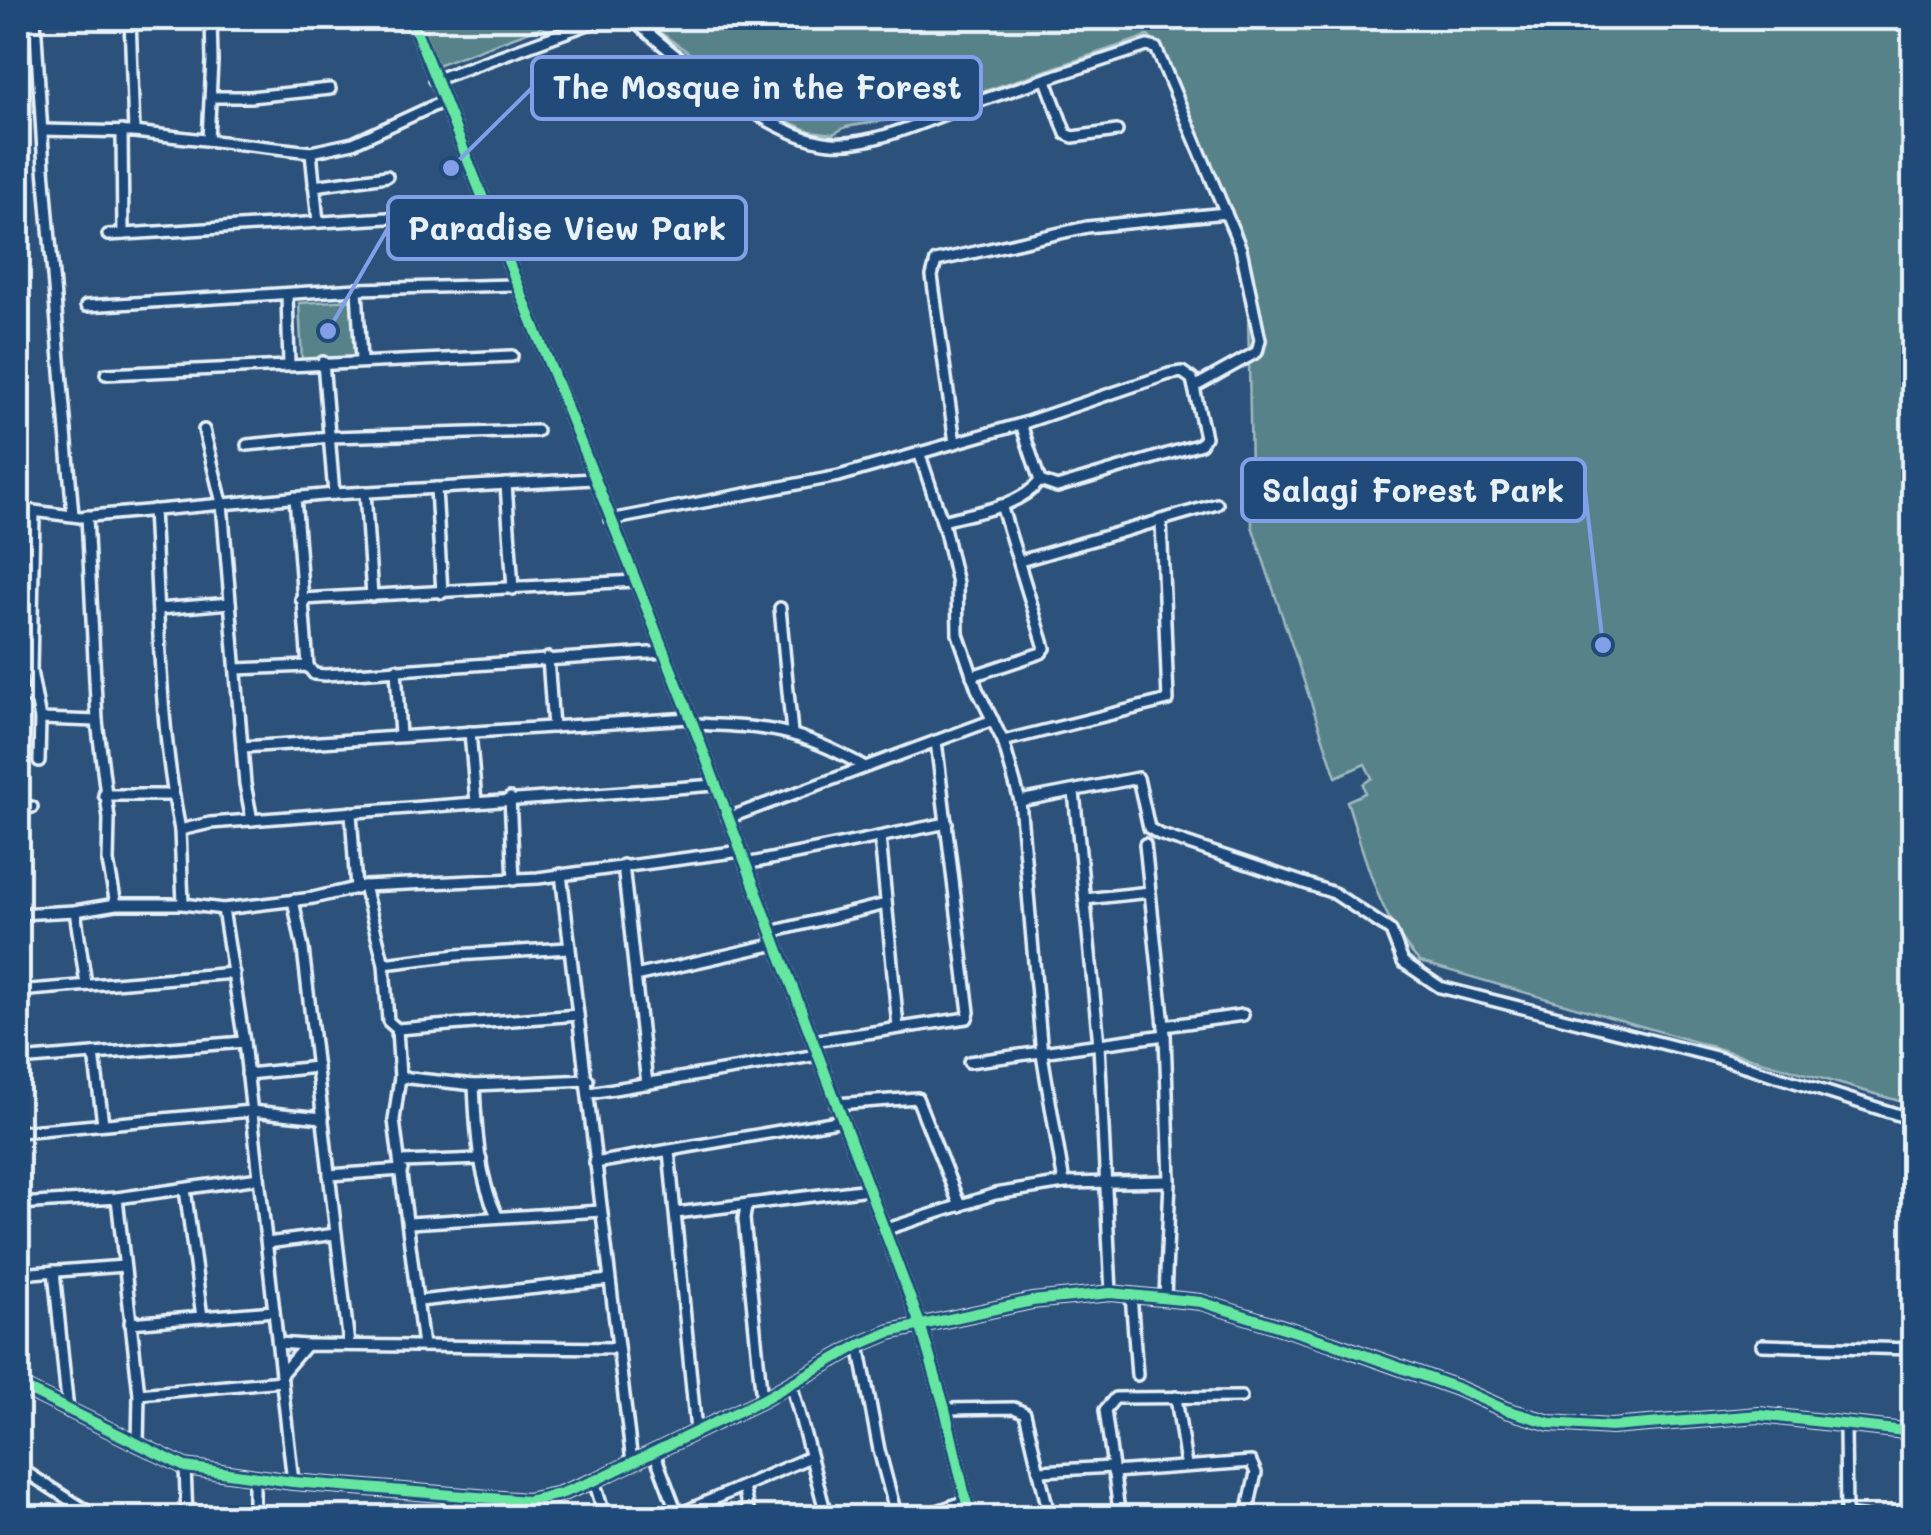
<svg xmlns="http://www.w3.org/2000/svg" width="1931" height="1535" viewBox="0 0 1931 1535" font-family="Mali,sans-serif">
<rect width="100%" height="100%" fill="#2c517b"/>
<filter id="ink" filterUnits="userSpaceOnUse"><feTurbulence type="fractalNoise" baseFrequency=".01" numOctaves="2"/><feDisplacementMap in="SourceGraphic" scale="20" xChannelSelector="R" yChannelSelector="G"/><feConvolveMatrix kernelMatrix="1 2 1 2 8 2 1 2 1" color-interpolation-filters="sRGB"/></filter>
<g filter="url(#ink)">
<!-- green -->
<g fill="#588289" stroke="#a0bac0" stroke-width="2.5">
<path d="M 419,18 L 566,18 L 437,65 Z"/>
<path d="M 640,18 L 1913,18 L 1913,1105 L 1420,962 C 1379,920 1365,856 1347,801 L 1365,793 L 1363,784 L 1372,778 L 1365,764 L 1336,777 L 1252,526 L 1247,257 L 1243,238 L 1154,42 L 1148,36 L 907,117 L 846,127 L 833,134 L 810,131 L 782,119 Z"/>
<path d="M 355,300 L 357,358 L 302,361 L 299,303 Z"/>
</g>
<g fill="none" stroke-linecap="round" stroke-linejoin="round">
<defs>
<g id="minor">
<path d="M 35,18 L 44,168 L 73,515"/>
<path d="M 130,18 L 134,132"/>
<path d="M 411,18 L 693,724 L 920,1324 L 945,1409 L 970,1518"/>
<path d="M 631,18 C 678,58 769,138 831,143 C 872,147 932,118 971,104 C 1029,84 1088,65 1147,46 L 1156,48 L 1241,249 L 1260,340 L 1257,352 L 1196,386"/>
<path d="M 434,80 L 605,18"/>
<path d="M 1046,80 L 1066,134 L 1073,137 L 1117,131"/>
<path d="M 211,97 L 250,97 L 330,89"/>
<path d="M 43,130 L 134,132 L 311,152 L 353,143 L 444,101"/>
<path d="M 122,131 L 123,234"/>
<path d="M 208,140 L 212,61 L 211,18"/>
<path d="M 311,152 L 318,222"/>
<path d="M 314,186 L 387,176"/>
<path d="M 108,235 L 487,212"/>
<path d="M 357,289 L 361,361"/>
<path d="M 287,294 L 289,365"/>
<path d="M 86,306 L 357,289 L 515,285"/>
<path d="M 323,362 L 334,494"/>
<path d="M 106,374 L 512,356"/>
<path d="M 204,430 L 222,503 L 245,784 L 252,820"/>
<path d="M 955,443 L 932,276 L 936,261 L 1087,227 L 1226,213"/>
<path d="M 247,445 L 330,437 L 537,431"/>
<path d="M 919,452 L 944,527 L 957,583 L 958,634 L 977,689 L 1003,741 L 1020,801 L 1042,1054 L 1064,1183"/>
<path d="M 506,484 L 513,589"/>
<path d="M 436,488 L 442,593"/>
<path d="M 365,492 L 372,596"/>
<path d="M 295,497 L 308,666"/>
<path d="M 18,509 L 80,517 L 334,494 L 593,479"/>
<path d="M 153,510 C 159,616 159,726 180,830"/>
<path d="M 34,514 L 31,671 L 40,719 L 39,761"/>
<path d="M 87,516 L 97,721 L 109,819 L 108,862 L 116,904"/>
<path d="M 610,520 L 839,476 L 1021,424 L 1169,374 L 1182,372 L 1192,379 L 1205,437 L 1201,444 L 1057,487 L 1040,481"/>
<path d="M 942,521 C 975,512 1018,508 1040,481 L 1021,424"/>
<path d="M 1020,561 L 1217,504"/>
<path d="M 301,599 L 635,581"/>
<path d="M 780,608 L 792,733"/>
<path d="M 159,609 L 230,603"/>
<path d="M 548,658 L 553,727"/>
<path d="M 236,669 L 308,666 L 314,674 L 325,675 L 664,652"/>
<path d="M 396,669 L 400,736"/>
<path d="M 972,676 L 1041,653 L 1045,648 L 1001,505"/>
<path d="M 18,690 L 33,699"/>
<path d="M 40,719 L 97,721"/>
<path d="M 693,724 C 767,727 797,728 863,766"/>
<path d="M 470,732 L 476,802"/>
<path d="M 1003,741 L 1168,700 L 1161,520"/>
<path d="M 242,747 L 690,718"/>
<path d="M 1074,792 L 1099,1044 L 1111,1293"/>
<path d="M 104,795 L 173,795"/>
<path d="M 510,798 L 514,880"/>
<path d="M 1020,801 L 1138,778 L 1149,828 L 1159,834 L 1334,893 L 1391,931 L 1403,962 L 1440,987 L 1716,1057 L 1902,1116 L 1914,1115"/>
<path d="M 18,809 L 32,807"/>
<path d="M 351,812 L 356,889"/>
<path d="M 728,818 L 993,720"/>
<path d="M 880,837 L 898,1027"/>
<path d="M 1145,844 L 1165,1035 L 1170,1181 L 1165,1297"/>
<path d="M 746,864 L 947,823"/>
<path d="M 623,865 L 647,1084"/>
<path d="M 561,874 L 632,1462"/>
<path d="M 364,886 L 384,964 L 388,1021 L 397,1029 L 400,1077 L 394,1120 L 423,1346"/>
<path d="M 1085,899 L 1150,892"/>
<path d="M 293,900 L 303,949 L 349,1345"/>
<path d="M 183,904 L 180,830 L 210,823 L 715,785"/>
<path d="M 223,909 L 244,1042 L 293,1482"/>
<path d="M 75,911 L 86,984"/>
<path d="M 18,914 L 75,911 L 116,904 L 183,904 L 223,909 L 313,898 L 364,886 L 538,878 L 741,851"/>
<path d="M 771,932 L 886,904"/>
<path d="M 384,964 L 457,955 L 568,948"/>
<path d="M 635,976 L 776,944"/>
<path d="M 18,991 L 234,973"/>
<path d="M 1164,1026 L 1243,1015"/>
<path d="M 397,1029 L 578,1015"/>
<path d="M 813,1041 L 967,1018 L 969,1012 L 936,741"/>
<path d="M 94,1054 L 103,1123"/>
<path d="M 18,1060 L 244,1042"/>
<path d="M 969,1062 L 1165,1035"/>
<path d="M 247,1074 L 317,1067"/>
<path d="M 400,1077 L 474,1085 L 588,1080"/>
<path d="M 474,1085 C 476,1129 478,1176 497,1216"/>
<path d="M 590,1093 L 818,1055"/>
<path d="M 836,1104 L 917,1098 L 960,1206"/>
<path d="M 18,1132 L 251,1111 L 323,1118"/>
<path d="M 669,1151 L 696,1431"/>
<path d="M 401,1162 L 481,1159"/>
<path d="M 595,1163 L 843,1120"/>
<path d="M 329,1175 L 402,1170"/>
<path d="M 185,1189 L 202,1317"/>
<path d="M 117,1198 L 139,1394 L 138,1445"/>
<path d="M 18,1204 L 117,1198 L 259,1178"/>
<path d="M 746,1206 L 744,1219 L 762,1400"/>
<path d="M 676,1213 L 869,1189"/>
<path d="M 409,1223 L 601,1211"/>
<path d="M 884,1230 L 995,1194 L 1064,1183 L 1170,1181"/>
<path d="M 267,1243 L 336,1234"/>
<path d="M 54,1271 L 68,1411"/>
<path d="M 18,1274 L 124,1266"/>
<path d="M 1131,1294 L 1137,1375"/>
<path d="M 419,1301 L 609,1280"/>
<path d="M 130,1323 L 274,1311"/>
<path d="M 278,1343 L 306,1345"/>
<path d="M 859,1345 L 879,1450 L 897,1518"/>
<path d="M 1762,1345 L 1914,1349"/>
<path d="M 281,1374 L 306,1345 L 618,1348"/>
<path d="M 791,1383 L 827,1518"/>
<path d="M 139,1394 L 282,1381"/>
<path d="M 1176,1397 L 1186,1465"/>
<path d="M 945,1409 L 1014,1408 L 1025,1413 L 1050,1518"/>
<path d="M 1845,1425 L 1846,1518"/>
<path d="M 1910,1431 L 1914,1350"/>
<path d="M 654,1452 L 679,1518"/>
<path d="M 18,1467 L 98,1518"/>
<path d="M 185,1467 L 187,1518"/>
<path d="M 1040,1471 L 1112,1467"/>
<path d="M 1113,1472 L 1251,1462 L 1256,1473 L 1246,1518"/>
<path d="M 594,1480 L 605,1518"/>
<path d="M 743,1487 L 750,1518"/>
<path d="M 527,1501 L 531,1518"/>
<path d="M 679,1514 L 810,1457"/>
<path d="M 1846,1515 L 1868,1518"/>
<path d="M 254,1518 L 254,1478"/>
<path d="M 449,1518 L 449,1497"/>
<path d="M 917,1518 L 966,1501"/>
<path d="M 1120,1518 L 1105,1410 L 1115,1398 L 1241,1397"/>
</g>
<path id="tertiary" d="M 18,1385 L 185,1467 L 293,1482 L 527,1501 L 560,1494 L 596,1480 L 762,1400 L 859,1345 L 890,1332 L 1032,1301 L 1111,1293 L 1201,1302 L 1331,1343 L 1457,1388 L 1506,1410 L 1550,1423 L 1611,1427 L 1759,1415 L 1914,1432"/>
</defs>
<!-- minor casing -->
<use href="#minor" stroke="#e8f1f8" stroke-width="16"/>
<!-- tertiary casing -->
<use href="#tertiary" stroke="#e8f1f8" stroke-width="18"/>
<!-- minor -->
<use href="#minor" stroke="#1f4a7a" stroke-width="9"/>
<!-- tertiary -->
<use href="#tertiary" stroke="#1f4a7a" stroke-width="10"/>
<defs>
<g id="cycleway">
<path d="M 411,18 L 693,724 L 920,1324 L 945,1409 L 970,1518"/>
<path d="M 18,1385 L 185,1467 L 293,1482 L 527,1501 L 560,1494 L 596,1480 L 762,1400 L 859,1345 L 890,1332 L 1032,1301 L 1111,1293 L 1201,1302 L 1331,1343 L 1457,1388 L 1506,1410 L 1550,1423 L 1611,1427 L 1759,1415 L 1914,1432"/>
</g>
</defs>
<!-- cycleway casing -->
<use href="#cycleway" stroke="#1f4a7a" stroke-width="16"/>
<!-- cycleway -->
<use href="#cycleway" stroke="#66e7a1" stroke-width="10"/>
</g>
</g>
<!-- callouts -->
<path fill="none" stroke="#82a0e8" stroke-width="4" d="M451 168L532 88M328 331L388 228M1603 645L1585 490"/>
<g fill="#82a0e8" stroke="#1f4a7a" stroke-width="4">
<circle cx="451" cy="168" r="10"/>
<circle cx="328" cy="331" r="10"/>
<circle cx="1603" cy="645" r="10"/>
</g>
<g fill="#1f4a7a" stroke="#82a0e8" stroke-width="4">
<rect x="532" y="57" width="449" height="62" rx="10"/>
<rect x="388" y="197" width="358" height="62" rx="10"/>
<rect x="1242" y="459" width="343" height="62" rx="10"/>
</g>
<g font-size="32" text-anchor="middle" font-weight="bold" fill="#e8f1f8">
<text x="757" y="99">The Mosque in the Forest</text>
<text x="567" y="240">Paradise View Park</text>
<text x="1413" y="502">Salagi Forest Park</text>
</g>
<!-- margin -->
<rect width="1931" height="1535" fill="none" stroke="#1f4a7a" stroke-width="60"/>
<rect x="30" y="30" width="1871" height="1475" fill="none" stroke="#e8f1f8" stroke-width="4" filter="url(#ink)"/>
</svg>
